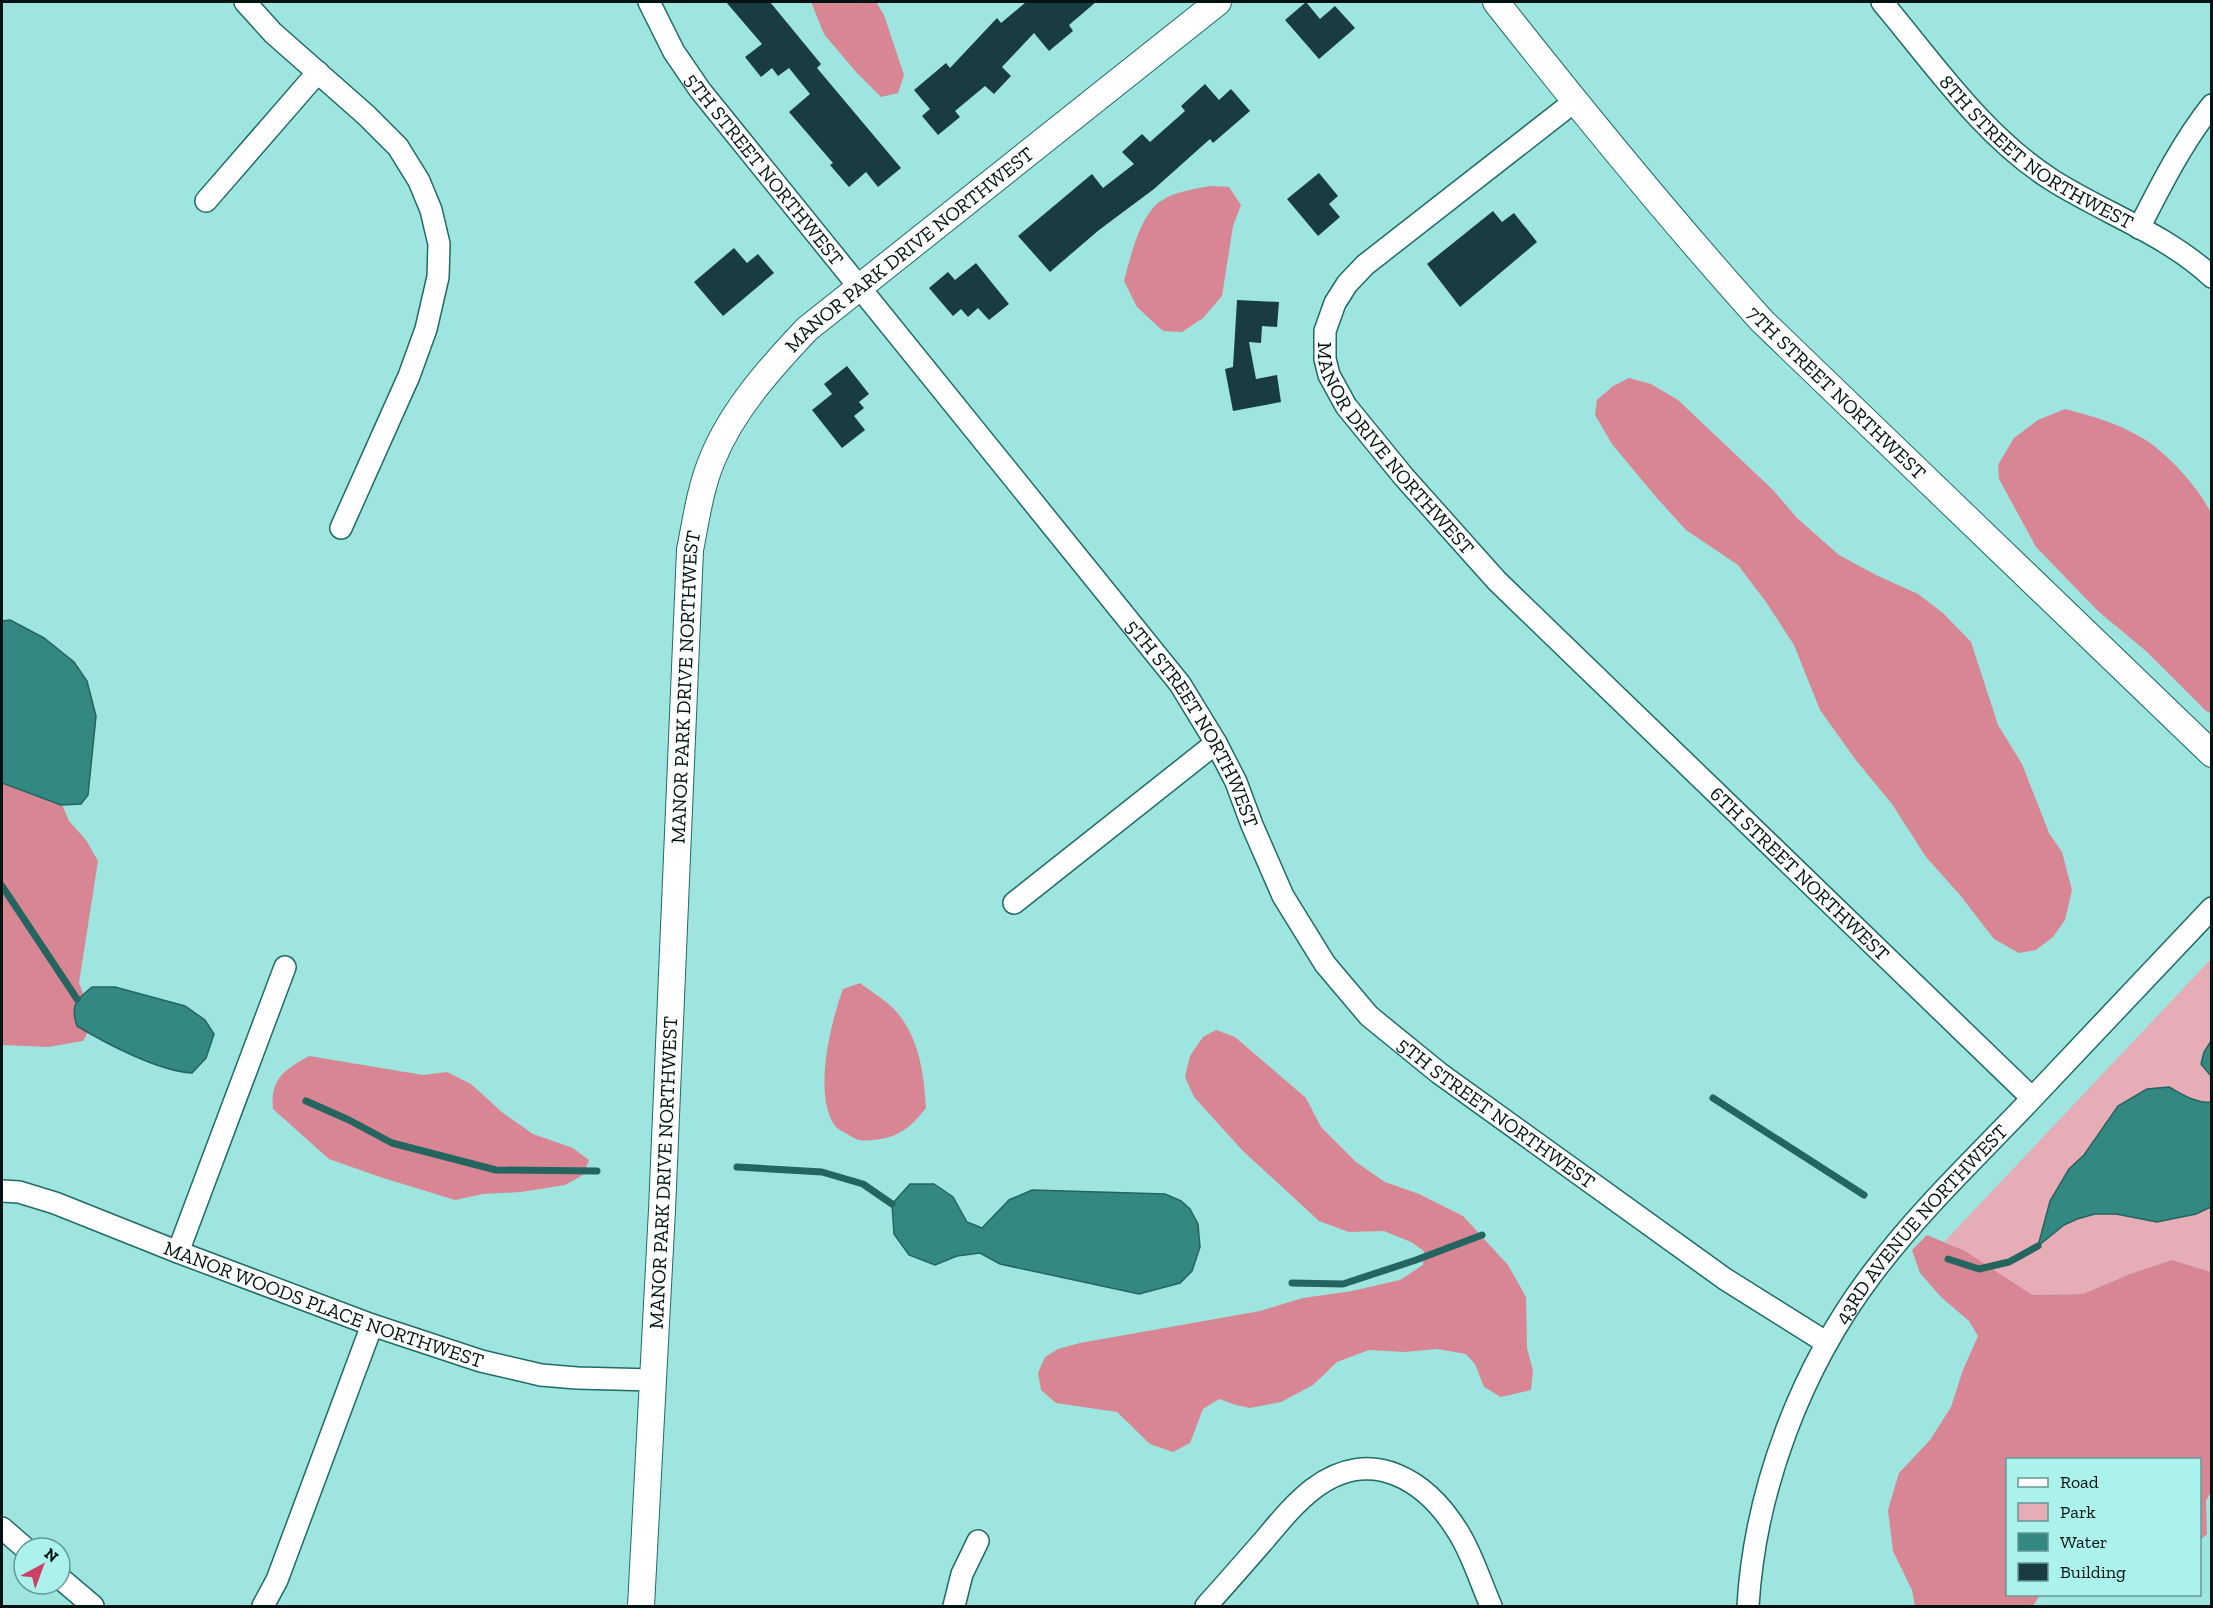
<svg xmlns="http://www.w3.org/2000/svg" width="2213" height="1608" viewBox="0 0 2213 1608" font-family="'Zilla Slab',serif">
<rect width="100%" height="100%" fill="#9de5de"/>
<!-- green -->
<path fill="#e6adb6" d="M 2211,959 L 2211,1272 L 2172,1260 L 2130,1274 L 2083,1294 L 2032,1295 L 1945,1241 Z"/>
<!-- forest -->
<g fill="#d88694">
<path d="M 811,2 L 876,2 L 884,15 L 904,75 L 898,93 L 881,97 L 856,72 L 824,34 Z"/>
<path d="M 1211,186 L 1229,187 L 1241,205 L 1233,226 L 1222,296 L 1203,318 L 1182,332 L 1163,331 L 1137,307 L 1124,281 C 1130,259 1140,214 1161,201 C 1177,191 1193,189 1211,186 Z"/>
<path d="M 1629,378 L 1651,384 L 1678,400 L 1773,490 L 1797,518 L 1839,555 L 1876,575 L 1918,594 L 1943,613 L 1971,642 L 1998,725 L 2022,764 L 2049,833 L 2062,852 L 2072,890 L 2065,920 L 2053,937 L 2036,950 L 2019,953 L 1994,939 L 1960,895 L 1926,857 L 1892,804 L 1855,759 L 1820,710 L 1794,645 L 1766,602 L 1738,565 L 1686,530 L 1656,497 L 1612,444 L 1595,415 L 1597,400 L 1613,386 Z"/>
<path d="M 2065,409 C 2092,416 2120,424 2144,439 C 2168,454 2200,489 2212,515 L 2211,713 L 2206,711 L 2146,651 L 2099,612 L 2036,547 L 1999,479 L 1998,465 L 2014,438 L 2038,420 Z"/>
<path d="M 2,765 L 59,797 L 69,821 L 86,840 L 98,861 L 79,983 L 94,1022 L 83,1041 L 48,1047 L 2,1045 Z"/>
<path d="M 860,983 C 870,991 884,999 893,1008 C 919,1035 924,1073 926,1108 C 910,1128 898,1138 873,1140 C 860,1141 859,1141 847,1134 C 844,1132 839,1130 836,1127 C 812,1097 831,1021 843,989 Z"/>
<path d="M 1216,1030 L 1235,1037 L 1306,1098 L 1321,1127 L 1356,1162 L 1385,1182 L 1419,1194 L 1463,1216 L 1508,1265 L 1526,1297 L 1527,1348 L 1533,1371 L 1531,1390 L 1501,1397 L 1484,1387 L 1475,1364 L 1466,1354 L 1437,1349 L 1404,1352 L 1369,1350 L 1337,1362 L 1313,1385 L 1281,1402 L 1250,1408 L 1236,1405 L 1219,1399 L 1203,1409 L 1190,1443 L 1173,1452 L 1150,1444 L 1117,1412 L 1056,1403 L 1041,1390 L 1038,1373 L 1045,1357 L 1058,1349 L 1080,1343 L 1260,1311 L 1303,1298 L 1352,1291 L 1400,1280 L 1423,1265 L 1424,1251 L 1411,1242 L 1384,1231 L 1349,1232 L 1319,1221 L 1242,1150 L 1194,1097 L 1185,1077 L 1190,1056 L 1203,1037 Z"/>
<path d="M 309,1056 L 423,1075 L 447,1072 L 471,1084 L 503,1113 L 533,1134 L 573,1148 L 589,1160 L 583,1175 L 565,1185 L 521,1192 L 483,1194 L 455,1200 L 380,1177 L 329,1159 L 273,1109 C 270,1078 285,1070 309,1056 Z"/>
<path d="M 1927,1235 L 1965,1251 L 2032,1295 L 2083,1294 L 2130,1274 L 2172,1260 L 2211,1272 L 2212,1489 L 2206,1501 L 2207,1534 L 2200,1540 L 2200,1460 L 2008,1460 L 2008,1594 L 2040,1595 L 2033,1606 L 1915,1606 L 1912,1590 L 1893,1551 L 1888,1510 L 1899,1473 L 1930,1440 L 1951,1407 L 1963,1370 L 1978,1336 L 1969,1321 L 1941,1297 L 1920,1273 L 1912,1250 Z"/>
</g>
<!-- water -->
<g fill="#338882" stroke="#246560" stroke-width="1.5">
<path d="M 10,620 L 44,638 L 74,662 L 87,681 L 96,716 L 88,795 L 81,804 L 61,805 L 2,783 L 2,621 Z"/>
<path d="M 92,987 L 115,987 L 185,1006 L 205,1020 L 214,1034 L 206,1058 L 192,1073 C 158,1071 107,1044 77,1026 C 70,1005 76,1000 92,987 Z"/>
<path d="M 2211,1041 L 2211,1076 L 2201,1064 L 2204,1052 Z"/>
<path d="M 2169,1087 C 2182,1094 2196,1104 2211,1102 L 2211,1207 L 2196,1214 L 2157,1222 L 2116,1214 L 2095,1214 L 2077,1219 L 2064,1225 L 2038,1246 L 2050,1201 L 2069,1169 L 2084,1155 L 2118,1106 L 2147,1089 Z"/>
<path d="M 910,1184 L 934,1184 L 953,1197 L 967,1222 L 982,1228 L 1009,1200 L 1032,1190 L 1165,1194 L 1181,1201 L 1190,1209 L 1198,1224 L 1200,1247 L 1192,1271 L 1180,1283 L 1139,1294 L 1000,1264 L 980,1253 L 957,1256 L 935,1265 L 909,1255 L 894,1234 L 892,1204 Z"/>
</g>
<g fill="none" stroke-linecap="round" stroke-linejoin="round">
<!-- stream -->
<g stroke="#246560" stroke-width="7">
<path d="M 2,886 L 77,999"/>
<path d="M 1713,1098 L 1864,1195"/>
<path d="M 306,1101 L 349,1120 L 392,1143 L 496,1170 L 597,1171"/>
<path d="M 737,1167 L 822,1172 L 863,1184 L 892,1204"/>
<path d="M 1948,1259 L 1979,1269 L 2009,1262 L 2038,1246"/>
<path d="M 1292,1283 L 1343,1284 L 1416,1260 L 1482,1235"/>
</g>
</g>
<!-- building -->
<g fill="#193c41">
<path d="M 726,2 L 770,2 L 821,64 L 817,68 L 901,168 L 878,187 L 866,172 L 849,187 L 830,165 L 833,163 L 789,112 L 810,94 L 789,68 L 778,76 L 772,68 L 761,77 L 745,57 L 762,44 Z"/>
<path d="M 1026,2 L 1096,2 L 1069,25 L 1073,31 L 1049,51 L 1034,33 L 1002,67 L 1011,76 L 994,94 L 985,86 L 955,111 L 960,117 L 938,135 L 922,116 L 930,109 L 914,90 L 946,63 L 950,68 L 997,18 L 1001,23 Z"/>
<path d="M 1306,2 L 1320,19 L 1335,6 L 1355,28 L 1319,59 L 1285,20 Z"/>
<path d="M 1205,84 L 1219,100 L 1231,89 L 1250,111 L 1213,143 L 1210,139 L 1154,189 L 1099,230 L 1050,272 L 1018,236 L 1092,174 L 1103,188 L 1134,164 L 1122,152 L 1142,134 L 1150,142 L 1185,111 L 1181,106 Z"/>
<path d="M 1319,173 L 1338,196 L 1329,204 L 1340,217 L 1318,236 L 1287,199 Z"/>
<path d="M 1493,211 L 1502,222 L 1514,213 L 1537,242 L 1460,307 L 1427,264 Z"/>
<path d="M 734,248 L 747,263 L 758,254 L 774,273 L 723,316 L 694,282 Z"/>
<path d="M 976,263 L 1009,304 L 989,320 L 978,308 L 968,317 L 961,309 L 953,316 L 929,288 L 948,272 L 955,280 Z"/>
<path d="M 1237,300 L 1279,302 L 1277,327 L 1262,326 L 1261,343 L 1249,342 L 1256,379 L 1277,375 L 1281,402 L 1233,411 L 1225,369 L 1233,367 Z"/>
<path d="M 847,366 L 869,394 L 859,402 L 864,408 L 854,416 L 865,430 L 842,448 L 812,410 L 832,394 L 824,384 Z"/>
</g>
<g fill="none" stroke-linecap="round" stroke-linejoin="round">
<defs>
<g id="minor">
<path d="M 245,2 L 273,33 L 366,115 L 398,147 L 419,181 L 431,210 L 439,244 L 438,277 L 426,329 L 409,376 L 341,528"/>
<path id="s1" d="M 649,2 L 674,52 L 700,90 L 1180,684 L 1216,743 L 1236,782 L 1252,825 L 1283,896 L 1325,964 L 1369,1016 L 1439,1073 L 1725,1279 L 1827,1343"/>
<path id="s2" d="M 1882,2 C 1934,64 1983,136 2052,180 C 2104,213 2166,234 2212,277"/>
<path id="s3" d="M 1575,101 L 1365,265 L 1347,284 L 1335,303 L 1325,331 L 1325,359 L 1329,375 L 1346,406 L 1404,477 L 1497,581 L 2032,1098"/>
<path d="M 206,201 L 318,72"/>
<path d="M 2139,228 C 2161,185 2182,143 2212,105"/>
<path d="M 1014,903 L 1216,743"/>
<path id="s4" d="M 2,1191 L 19,1192 L 55,1203 L 178,1252 L 372,1325 L 481,1361 L 541,1375 L 577,1378 L 653,1380"/>
<path d="M 178,1252 L 285,967"/>
<path d="M 2,1528 L 25,1548"/>
<path d="M 60,1578 L 93,1606"/>
<path d="M 263,1606 L 277,1580 L 372,1325"/>
<path d="M 954,1606 L 962,1574 L 978,1541"/>
<path d="M 1206,1606 C 1226,1584 1246,1561 1266,1538 C 1281,1520 1295,1503 1313,1489 C 1372,1444 1428,1481 1460,1535 C 1473,1557 1481,1583 1491,1606"/>
<path id="s5" d="M 1748,1606 C 1755,1489 1801,1368 1872,1274 C 1916,1215 1970,1163 2021,1110 C 2085,1043 2148,975 2212,908"/>
</g>
<g id="tertiary">
<path id="s6" d="M 1496,2 C 1582,111 1669,218 1762,321 L 2212,754"/>
<path id="s7" d="M 641,1606 L 662,1210 L 690,550 C 696,520 700,489 712,460 C 732,410 771,367 807,329 L 1218,2"/>
</g>
</defs>
<!-- minor casing -->
<use href="#minor" stroke="#206b66" stroke-width="24"/>
<!-- tertiary casing -->
<use href="#tertiary" stroke="#206b66" stroke-width="28"/>
<!-- minor -->
<use href="#minor" stroke="#fff" stroke-width="21"/>
<!-- tertiary -->
<use href="#tertiary" stroke="#fff" stroke-width="26"/>
</g>
<g text-anchor="middle" dominant-baseline="central" stroke-width="6" stroke-linejoin="round" paint-order="stroke">
<!-- street labels -->
<g font-size="20" fill="#001312" stroke="#aaf2eb">
<text stroke="none"><textPath href="#s2" startOffset="218">8TH STREET NORTHWEST</textPath></text>
<text stroke="none"><textPath href="#s1" startOffset="204">5TH STREET NORTHWEST</textPath></text>
<text stroke="none"><textPath href="#s7" startOffset="1442">MANOR PARK DRIVE NORTHWEST</textPath></text>
<text stroke="none"><textPath href="#s6" startOffset="519">7TH STREET NORTHWEST</textPath></text>
<text stroke="none"><textPath href="#s3" startOffset="486">MANOR DRIVE NORTHWEST</textPath></text>
<text stroke="none"><textPath href="#s7" startOffset="920">MANOR PARK DRIVE NORTHWEST</textPath></text>
<text stroke="none"><textPath href="#s1" startOffset="906">5TH STREET NORTHWEST</textPath></text>
<text stroke="none"><textPath href="#s3" startOffset="1077">6TH STREET NORTHWEST</textPath></text>
<text stroke="none"><textPath href="#s1" startOffset="1410">5TH STREET NORTHWEST</textPath></text>
<text stroke="none"><textPath href="#s7" startOffset="434">MANOR PARK DRIVE NORTHWEST</textPath></text>
<text stroke="none"><textPath href="#s5" startOffset="429">43RD AVENUE NORTHWEST</textPath></text>
<text stroke="none"><textPath href="#s4" startOffset="342">MANOR WOODS PLACE NORTHWEST</textPath></text>
</g>
</g>
<!-- border -->
<rect width="2213" height="1608" fill="none" stroke="#001312" stroke-width="6"/>
<!-- legend -->
<rect x="2006" y="1458" width="195" height="138" fill="#aaf2eb" stroke="#669994" stroke-width="1.5"/>
<rect x="2018" y="1478" width="30" height="9" fill="#ffffff" stroke="#669994" stroke-width="1.5"/>
<text x="2060" y="1488" font-size="18" fill="#001312">Road</text>
<rect x="2018" y="1503" width="30" height="18" fill="#e6adb6" stroke="#669994" stroke-width="1.5"/>
<text x="2060" y="1518" font-size="18" fill="#001312">Park</text>
<rect x="2018" y="1533" width="30" height="18" fill="#338882" stroke="#669994" stroke-width="1.5"/>
<text x="2060" y="1548" font-size="18" fill="#001312">Water</text>
<rect x="2018" y="1563" width="30" height="18" fill="#193c41" stroke="#669994" stroke-width="1.5"/>
<text x="2060" y="1578" font-size="18" fill="#001312">Building</text>
<!-- north arrow -->
<g transform="translate(42 1566) rotate(41)"><circle r="28" fill="#aaf2eb" stroke="#669994" stroke-width="1.5"/>
<path d="M0-4.5L10 22L0 15L-10 22Z" fill="#ce3f66"/>
<text y="-9" font-size="16" font-weight="bold" text-anchor="middle" fill="#001312">N</text>
</g>
</svg>
